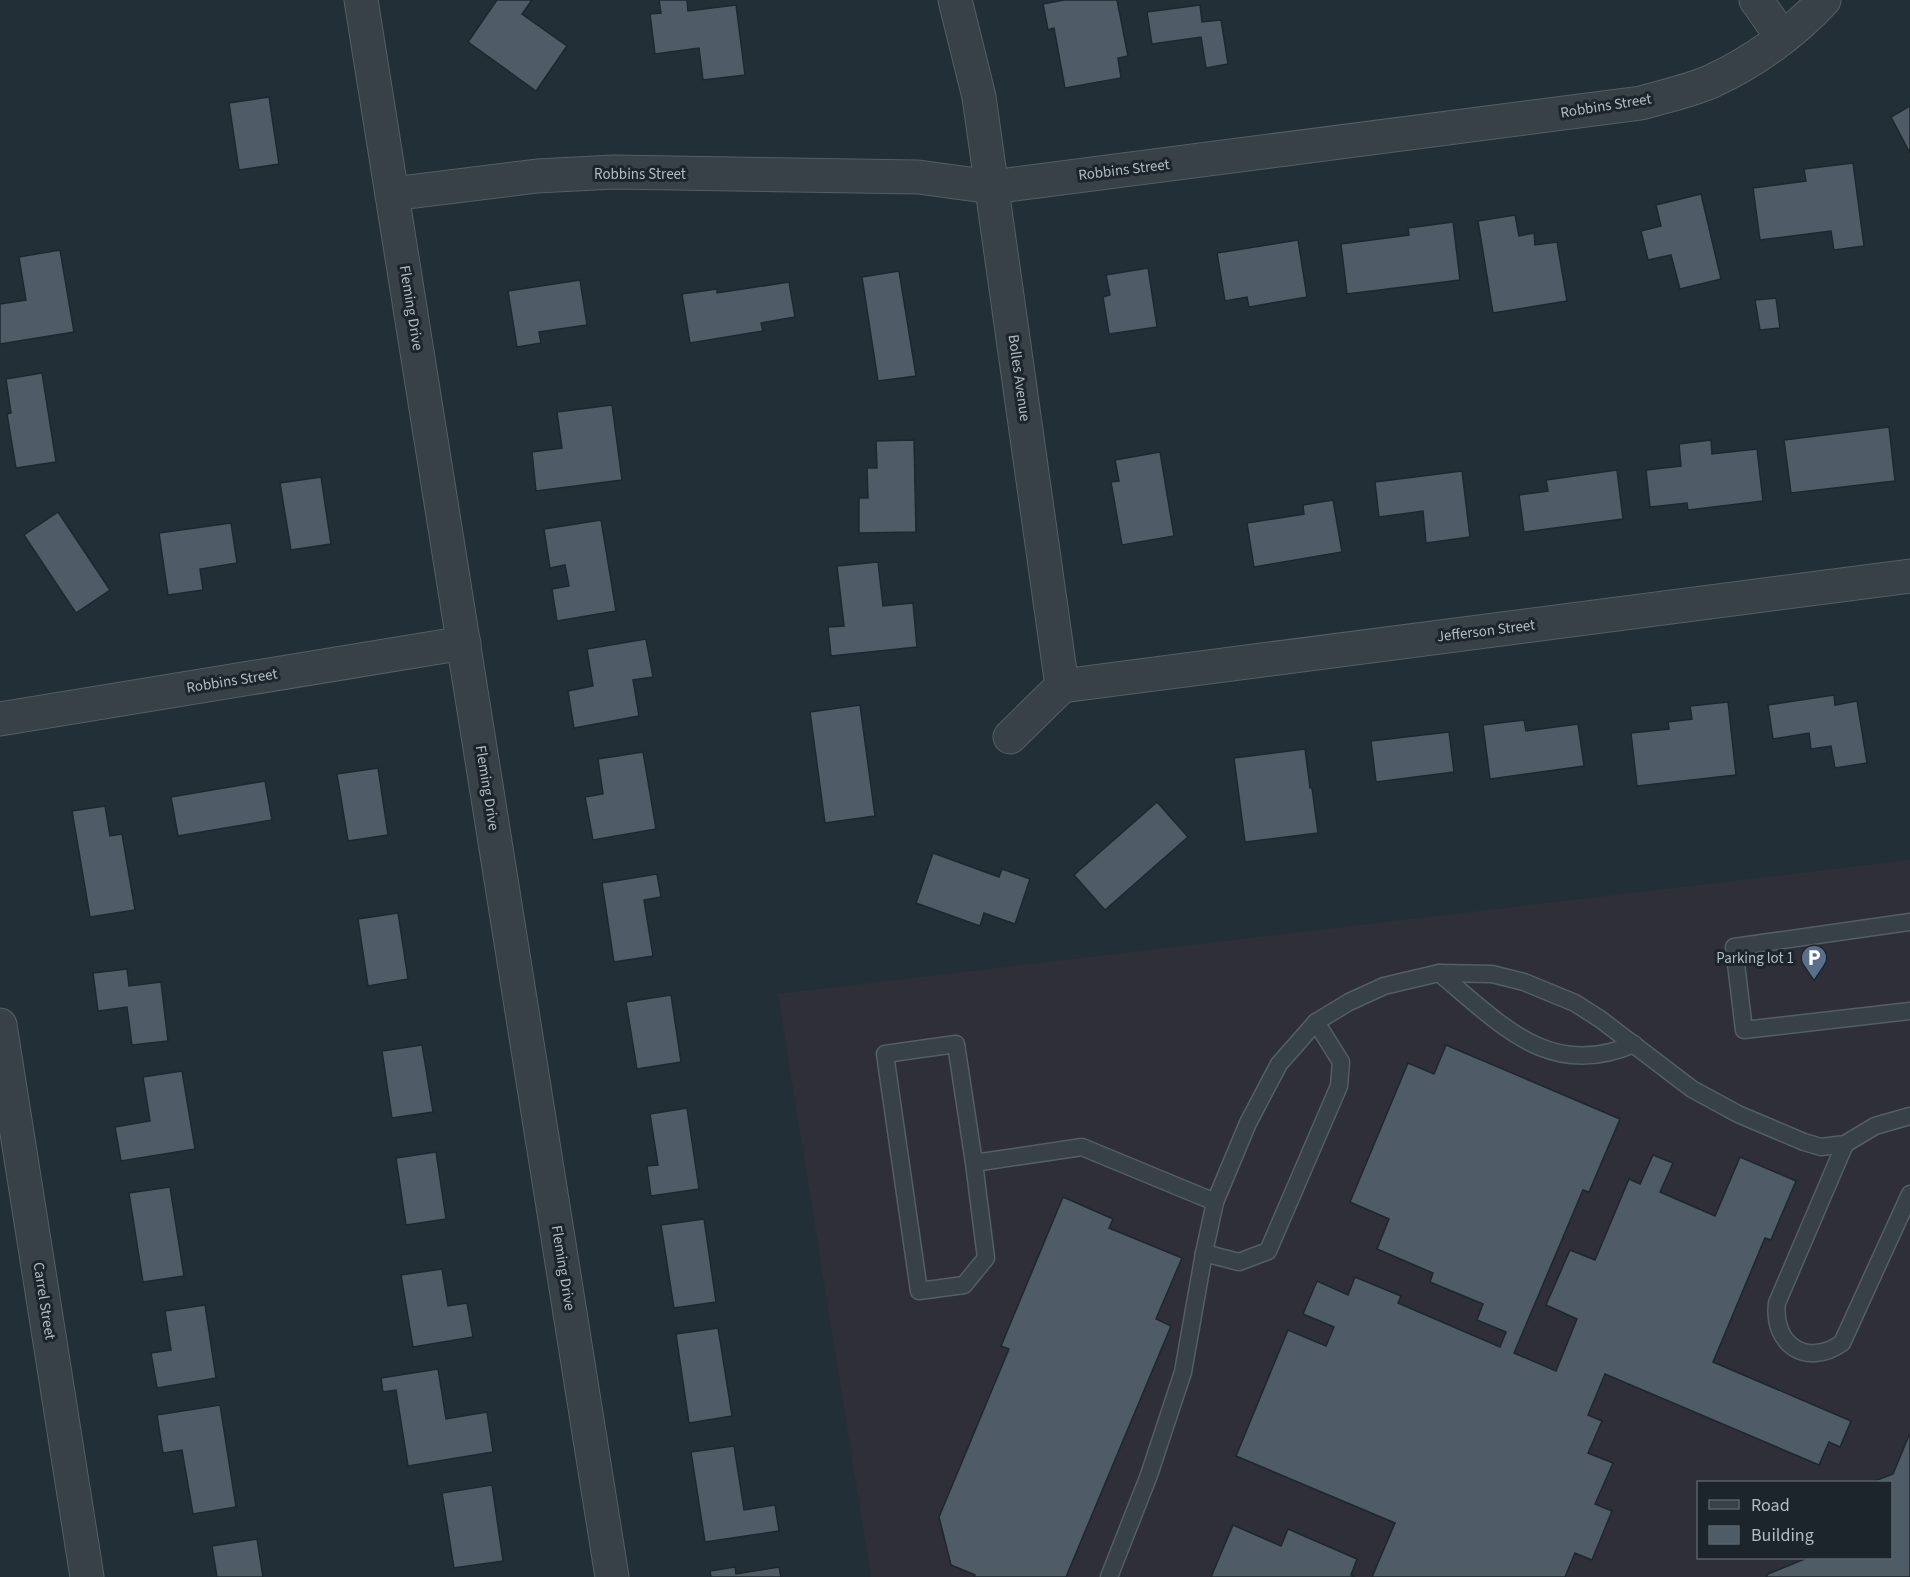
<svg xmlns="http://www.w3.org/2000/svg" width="1910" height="1577" viewBox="0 0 1910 1577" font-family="'Source Sans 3',sans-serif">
<rect width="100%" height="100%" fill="#232f36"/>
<!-- medical -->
<path fill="#2e2f39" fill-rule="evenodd" d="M 1910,860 L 1910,1577 L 871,1577 L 778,994 ZM 1698,1482 L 1890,1482 L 1890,1558 L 1698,1558 Z"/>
<!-- building -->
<g fill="#4f5c65" stroke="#1e272e" stroke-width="1.5">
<path d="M 497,0 L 532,0 L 522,14 L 567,46 L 536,91 L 468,42 Z"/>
<path d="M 659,0 L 687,0 L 688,11 L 736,5 L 745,75 L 703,80 L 699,48 L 655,54 L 650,14 L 661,13 Z"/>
<path d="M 1064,0 L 1117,0 L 1128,56 L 1118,58 L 1121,78 L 1065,88 L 1054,28 L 1048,30 L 1043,4 Z"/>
<path d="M 1200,5 L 1202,22 L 1221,20 L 1228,64 L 1206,68 L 1201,37 L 1152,44 L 1147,12 Z"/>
<path d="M 269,97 L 279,164 L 239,170 L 229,103 Z"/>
<path d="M 1910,106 L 1910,153 L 1891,117 Z"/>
<path d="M 1853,163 L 1864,246 L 1834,250 L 1831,231 L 1760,240 L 1753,188 L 1806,181 L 1804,169 Z"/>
<path d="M 1701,194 L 1721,279 L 1680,289 L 1671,255 L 1648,260 L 1641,231 L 1661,226 L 1656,205 Z"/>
<path d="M 1515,215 L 1519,236 L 1534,233 L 1535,245 L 1557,242 L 1567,301 L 1493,313 L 1478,221 Z"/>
<path d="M 1453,222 L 1460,280 L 1347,294 L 1341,244 L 1409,235 L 1408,228 Z"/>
<path d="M 1298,240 L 1307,297 L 1249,307 L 1247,297 L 1225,301 L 1217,253 Z"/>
<path d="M 60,250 L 74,332 L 0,344 L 0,304 L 26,300 L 19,257 Z"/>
<path d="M 1148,268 L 1157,327 L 1109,334 L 1103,297 L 1110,295 L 1106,275 Z"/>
<path d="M 899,271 L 916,376 L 878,381 L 862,277 Z"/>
<path d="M 580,280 L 587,325 L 539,332 L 541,343 L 517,347 L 508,291 Z"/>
<path d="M 789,282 L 795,317 L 761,323 L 763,331 L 690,343 L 682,294 L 717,289 L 717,293 Z"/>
<path d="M 1776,298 L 1780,328 L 1760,330 L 1755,300 Z"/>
<path d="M 42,373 L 56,462 L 16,468 L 7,414 L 11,413 L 6,379 Z"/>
<path d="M 612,405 L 622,480 L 536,491 L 532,452 L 562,448 L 557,412 Z"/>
<path d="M 1889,427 L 1895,481 L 1791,493 L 1784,440 Z"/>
<path d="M 914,440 L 916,532 L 859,533 L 859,498 L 868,498 L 867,468 L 877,468 L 876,441 Z"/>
<path d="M 1711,440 L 1712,454 L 1757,449 L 1763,501 L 1688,510 L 1687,503 L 1650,507 L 1646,470 L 1681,466 L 1679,444 Z"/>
<path d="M 1160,452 L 1174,536 L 1122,545 L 1111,482 L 1119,481 L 1115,460 Z"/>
<path d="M 1617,470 L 1623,519 L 1524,532 L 1519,495 L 1548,491 L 1546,480 Z"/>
<path d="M 1462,471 L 1470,537 L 1426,543 L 1423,511 L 1379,517 L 1375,482 Z"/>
<path d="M 321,477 L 331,544 L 291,550 L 280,483 Z"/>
<path d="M 1333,500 L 1342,552 L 1254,567 L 1247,523 L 1304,514 L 1303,505 Z"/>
<path d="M 58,512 L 110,590 L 76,613 L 24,535 Z"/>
<path d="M 601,520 L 616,611 L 557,621 L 552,589 L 569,586 L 565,565 L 550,568 L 544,529 Z"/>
<path d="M 231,523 L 237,563 L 200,569 L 203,590 L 168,595 L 159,533 Z"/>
<path d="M 878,562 L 883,606 L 913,603 L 917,647 L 831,656 L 828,627 L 844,626 L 837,566 Z"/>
<path d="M 646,639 L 653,677 L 633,680 L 639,716 L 574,728 L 568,691 L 593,686 L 587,649 Z"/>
<path d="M 1834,695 L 1835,705 L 1857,701 L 1867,763 L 1835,768 L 1831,746 L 1811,749 L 1809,733 L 1773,739 L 1768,705 Z"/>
<path d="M 1728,702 L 1736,775 L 1637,786 L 1631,733 L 1669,729 L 1668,722 L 1692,719 L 1690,706 Z"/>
<path d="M 860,705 L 875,816 L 825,823 L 810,712 Z"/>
<path d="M 1524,720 L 1526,731 L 1578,724 L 1584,766 L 1490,779 L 1483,725 Z"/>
<path d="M 1449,732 L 1454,772 L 1376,782 L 1371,741 Z"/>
<path d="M 1305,749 L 1310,788 L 1312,788 L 1318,833 L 1245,842 L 1234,758 Z"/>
<path d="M 643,752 L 656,829 L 593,840 L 585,797 L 603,794 L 598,759 Z"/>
<path d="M 378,768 L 388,835 L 348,841 L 337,774 Z"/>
<path d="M 265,781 L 272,820 L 178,836 L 171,797 Z"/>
<path d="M 1157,802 L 1188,837 L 1105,910 L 1074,875 Z"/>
<path d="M 105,806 L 110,836 L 122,834 L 135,910 L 90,917 L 72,811 Z"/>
<path d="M 933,853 L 999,877 L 1002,869 L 1030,879 L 1015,924 L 984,913 L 980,926 L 916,903 Z"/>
<path d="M 657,874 L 661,897 L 644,900 L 653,956 L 614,962 L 602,883 Z"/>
<path d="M 398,913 L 408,979 L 368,986 L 358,919 Z"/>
<path d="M 127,969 L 129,986 L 161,982 L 168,1041 L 132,1045 L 127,1007 L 98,1011 L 93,973 Z"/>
<path d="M 671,995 L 681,1062 L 637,1069 L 626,1002 Z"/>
<path d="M 422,1045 L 433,1112 L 392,1118 L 382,1051 Z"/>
<path d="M 1446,1045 L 1620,1119 L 1589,1192 L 1583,1190 L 1514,1353 L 1556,1371 L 1577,1319 L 1546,1305 L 1570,1250 L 1595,1260 L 1629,1179 L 1640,1184 L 1653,1155 L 1673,1163 L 1660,1192 L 1715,1216 L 1740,1157 L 1796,1181 L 1771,1240 L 1765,1238 L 1713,1362 L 1851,1421 L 1840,1447 L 1829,1442 L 1819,1465 L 1605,1374 L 1588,1415 L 1602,1421 L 1588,1453 L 1613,1463 L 1595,1504 L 1612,1511 L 1592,1560 L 1575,1553 L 1565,1577 L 1372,1577 L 1395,1523 L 1236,1456 L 1288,1330 L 1326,1346 L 1334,1327 L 1303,1314 L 1317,1281 L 1348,1295 L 1355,1277 L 1401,1296 L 1398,1303 L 1500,1347 L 1506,1332 L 1477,1320 L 1483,1304 L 1430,1282 L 1433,1273 L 1377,1249 L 1389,1219 L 1350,1202 L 1408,1063 L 1434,1074 Z"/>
<path d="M 182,1071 L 195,1149 L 121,1161 L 115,1127 L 150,1121 L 143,1077 Z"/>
<path d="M 687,1108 L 699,1189 L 651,1196 L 647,1166 L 658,1165 L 650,1114 Z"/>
<path d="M 436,1152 L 446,1219 L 406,1225 L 396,1158 Z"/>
<path d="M 170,1187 L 184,1276 L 143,1282 L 129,1193 Z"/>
<path d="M 1063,1197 L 1113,1219 L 1109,1228 L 1182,1258 L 1156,1319 L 1171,1326 L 1066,1577 L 974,1577 L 975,1575 L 951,1565 L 939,1517 L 1009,1349 L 1001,1346 Z"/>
<path d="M 704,1219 L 716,1302 L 674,1308 L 661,1225 Z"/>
<path d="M 442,1269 L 448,1306 L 467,1303 L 473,1337 L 413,1347 L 401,1275 Z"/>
<path d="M 205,1305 L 216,1378 L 157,1388 L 151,1353 L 171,1350 L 165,1311 Z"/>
<path d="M 718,1328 L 732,1416 L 689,1423 L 676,1334 Z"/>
<path d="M 438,1369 L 446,1419 L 487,1412 L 493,1452 L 408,1466 L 396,1390 L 383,1392 L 381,1378 Z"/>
<path d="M 220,1405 L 236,1507 L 193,1514 L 182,1450 L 163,1453 L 157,1415 Z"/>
<path d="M 1910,1433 L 1910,1577 L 1766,1577 L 1768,1574 L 1807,1558 L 1890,1558 L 1890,1482 L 1872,1482 L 1893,1474 Z"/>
<path d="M 734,1446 L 744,1510 L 775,1505 L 779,1531 L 705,1542 L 691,1452 Z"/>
<path d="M 492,1485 L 503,1561 L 454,1568 L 442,1493 Z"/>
<path d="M 1233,1525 L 1281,1546 L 1288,1529 L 1357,1559 L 1351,1575 L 1355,1577 L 1211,1577 Z"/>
<path d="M 257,1539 L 263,1577 L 217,1577 L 212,1546 Z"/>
<path d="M 735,1567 L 736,1574 L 779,1567 L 781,1577 L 711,1577 L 710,1571 Z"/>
</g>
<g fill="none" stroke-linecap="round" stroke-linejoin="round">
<defs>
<g id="service">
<path d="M 1910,922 L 1734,947 L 1744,1030 L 1910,1011"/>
<path d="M 1439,973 C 1500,1023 1549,1081 1634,1044"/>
<path d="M 1845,1144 L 1777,1303 C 1772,1344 1806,1368 1842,1343 L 1910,1194"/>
<path d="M 974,1163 L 986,1258 L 964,1285 L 919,1291 L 885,1054 L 956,1044 L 974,1163 L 1082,1147 L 1215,1202"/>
<path d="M 1204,1253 L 1239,1262 L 1268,1251 L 1339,1086 L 1341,1062 L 1316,1022"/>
<path d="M 1109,1577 L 1149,1475 L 1183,1372 L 1204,1253 L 1215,1202 L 1248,1123 L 1279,1064 L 1316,1022 L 1349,1002 L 1384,986 L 1439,973 L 1492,974 L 1524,982 L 1575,1003 L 1600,1019 L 1692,1089 L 1738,1114 L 1804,1142 L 1821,1147 L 1845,1144 L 1875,1126 L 1910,1116"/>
</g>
<g id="minor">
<path d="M 361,0 L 612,1577"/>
<path d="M 955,0 L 979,97 L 1062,686 L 1010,737"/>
<path d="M 1756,0 L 1782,37"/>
<path d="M 392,194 L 537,176 L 614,172 L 918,177 L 992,187 L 1641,103 C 1665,96 1690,91 1712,81 C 1753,62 1794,33 1824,0"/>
<path d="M 1062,686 L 1910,576"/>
<path d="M 0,719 L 464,643"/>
<path d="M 0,1025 L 87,1577"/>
</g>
</defs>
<!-- service casing -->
<use href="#service" stroke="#545e65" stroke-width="19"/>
<!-- minor casing -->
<use href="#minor" stroke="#545e65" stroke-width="35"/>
<!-- service -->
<use href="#service" stroke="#374147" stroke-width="16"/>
<!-- minor -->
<use href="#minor" stroke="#374147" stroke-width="33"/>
</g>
<!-- icons -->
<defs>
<symbol id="parking-pin" viewBox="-11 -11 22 30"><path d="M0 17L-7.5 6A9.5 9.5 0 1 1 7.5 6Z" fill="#5c6f8a" stroke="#1c252c"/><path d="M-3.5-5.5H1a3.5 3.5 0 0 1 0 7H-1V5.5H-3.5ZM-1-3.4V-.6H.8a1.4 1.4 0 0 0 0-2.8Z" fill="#fff"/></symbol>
</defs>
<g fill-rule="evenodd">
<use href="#parking-pin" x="1799" y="943" width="30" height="40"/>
</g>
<g text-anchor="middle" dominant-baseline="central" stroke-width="6" stroke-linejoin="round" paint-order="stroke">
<!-- street labels -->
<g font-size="15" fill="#b1bcc3" stroke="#1c252c">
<text transform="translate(1606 106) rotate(-9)">Robbins Street</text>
<text transform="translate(1124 170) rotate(-7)">Robbins Street</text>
<text x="640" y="174">Robbins Street</text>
<text transform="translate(411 308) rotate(81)">Fleming Drive</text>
<text transform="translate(1019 378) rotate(82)">Bolles Avenue</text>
<text transform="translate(1486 631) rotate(-7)">Jefferson Street</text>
<text transform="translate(232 681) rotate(-9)">Robbins Street</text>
<text transform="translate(487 788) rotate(81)">Fleming Drive</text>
<text transform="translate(563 1268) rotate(81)">Fleming Drive</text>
<text transform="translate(44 1301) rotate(81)">Carrel Street</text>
</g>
<!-- poi labels -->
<g font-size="15" fill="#b1bcc3" stroke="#1c252c" text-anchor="end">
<text x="1794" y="958">Parking lot 1</text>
</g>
</g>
<!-- legend -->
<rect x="1697" y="1481" width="195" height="78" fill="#1c252c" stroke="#586168" stroke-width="1.5"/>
<rect x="1709" y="1500" width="30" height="9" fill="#374147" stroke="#586168" stroke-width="1.5"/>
<text x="1751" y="1511" font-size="18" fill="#b1bcc3">Road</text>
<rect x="1709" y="1526" width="30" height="18" fill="#4f5c65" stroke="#586168" stroke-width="1.5"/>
<text x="1751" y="1541" font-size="18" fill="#b1bcc3">Building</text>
</svg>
